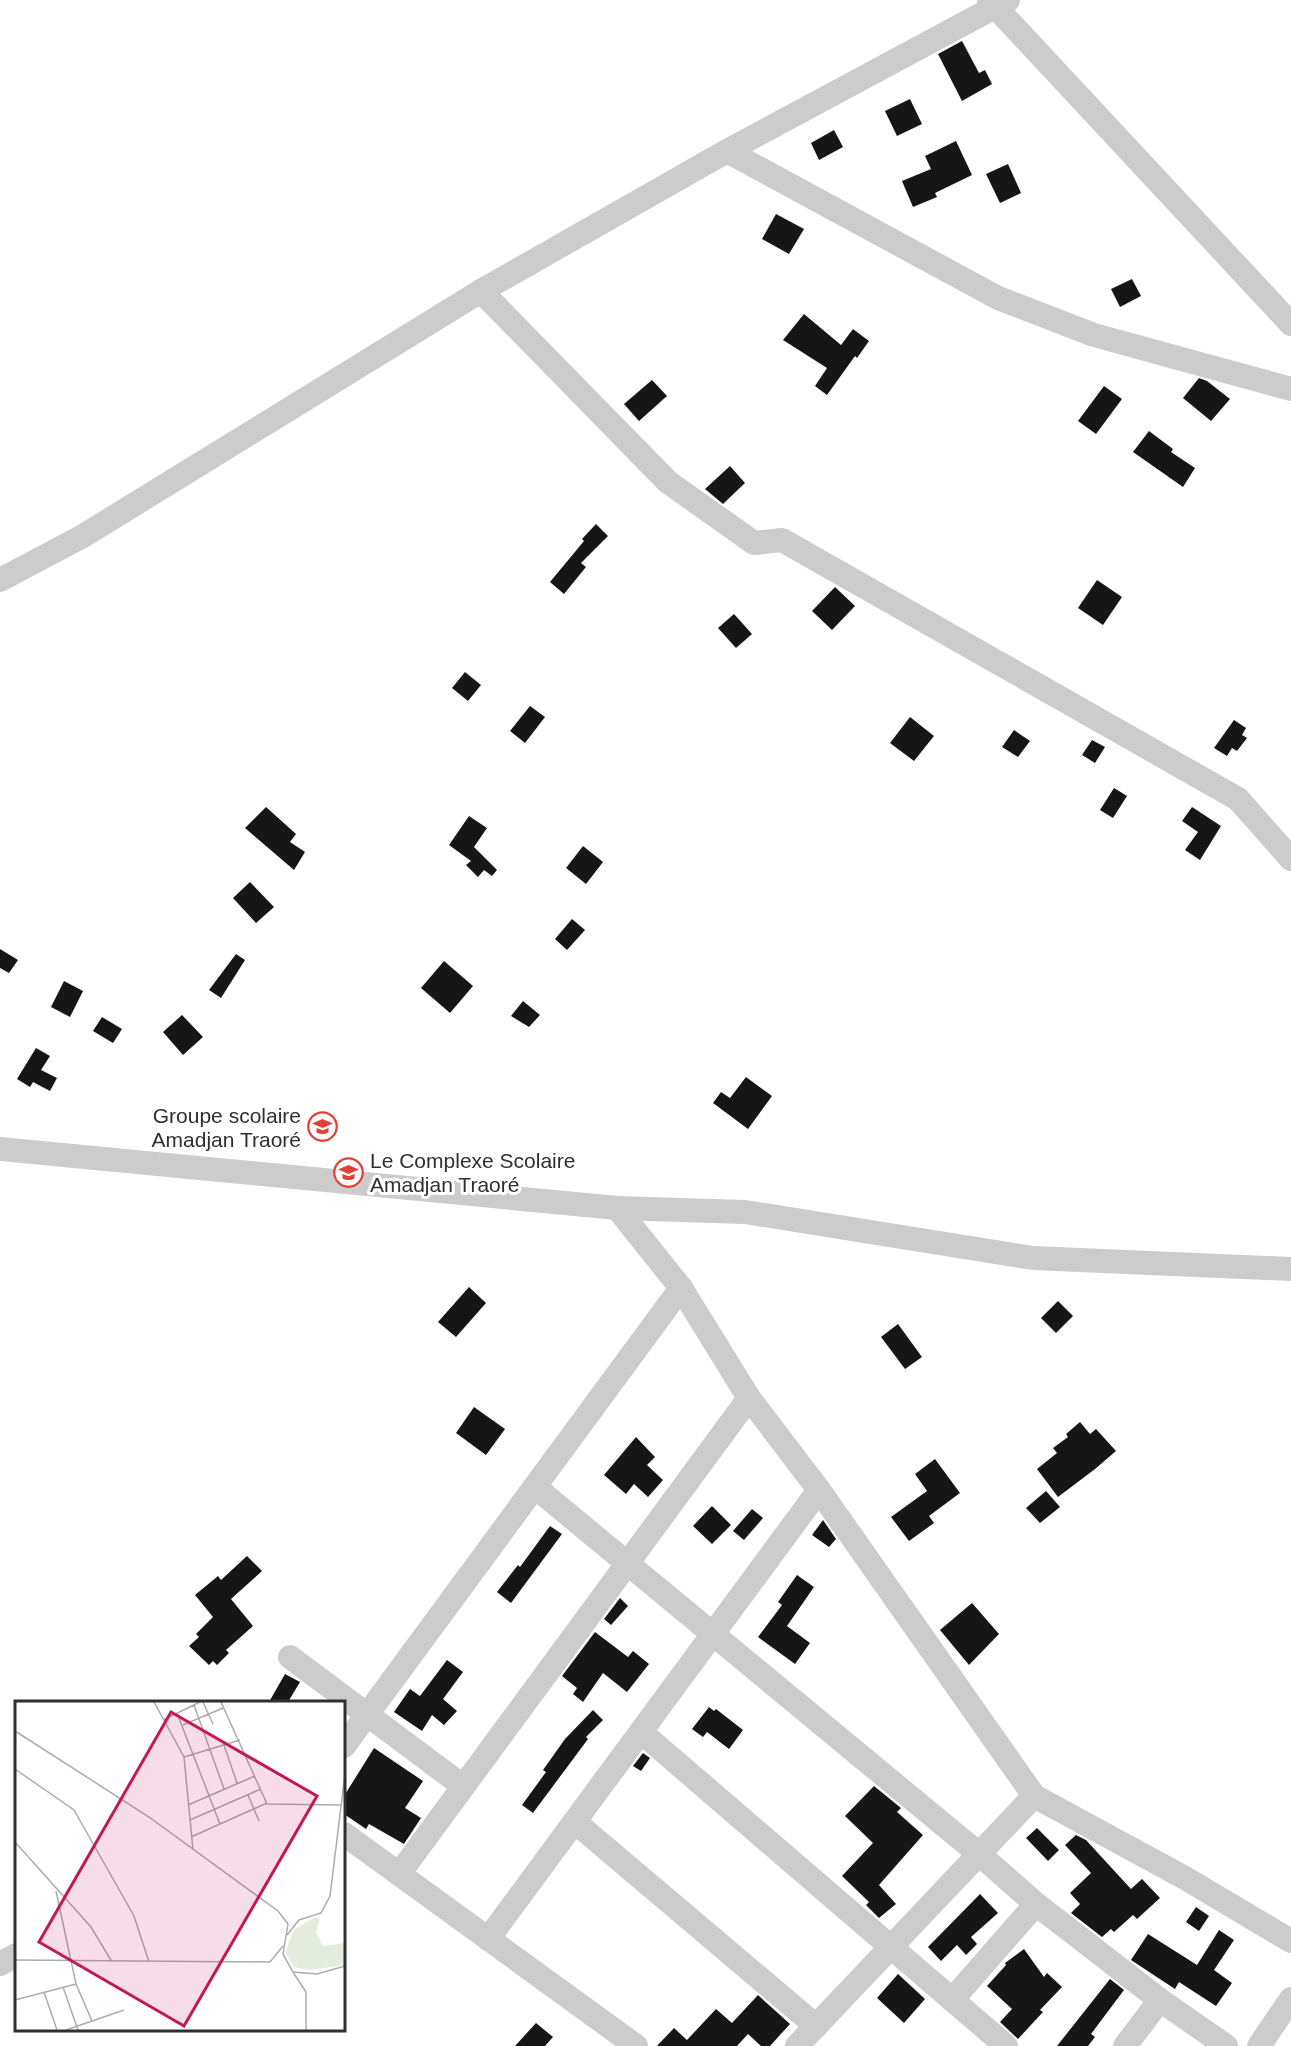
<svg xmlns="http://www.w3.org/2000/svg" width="1291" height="2046" viewBox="0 0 1291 2046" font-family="Arial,sans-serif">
<rect width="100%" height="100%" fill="#fff"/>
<!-- building -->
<g fill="#161616">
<path d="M 962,41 L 979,73 L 985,70 L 992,84 L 962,101 L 938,54 Z"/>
<path d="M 910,99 L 922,124 L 897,136 L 885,111 Z"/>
<path d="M 834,130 L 843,147 L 819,160 L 811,143 Z"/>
<path d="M 956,141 L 972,175 L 935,193 L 937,197 L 913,207 L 902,181 L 931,169 L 925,156 Z"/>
<path d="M 1008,164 L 1021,193 L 1000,203 L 986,174 Z"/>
<path d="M 776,214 L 804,229 L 789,254 L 762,239 Z"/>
<path d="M 1132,279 L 1141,296 L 1120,307 L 1111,289 Z"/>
<path d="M 804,314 L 841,345 L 853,329 L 869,341 L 857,358 L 855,356 L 827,395 L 815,386 L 827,368 L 783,340 Z"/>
<path d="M 1199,378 L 1207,381 L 1230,399 L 1211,421 L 1183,398 Z"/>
<path d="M 652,380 L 667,396 L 639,421 L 624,404 Z"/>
<path d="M 1104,386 L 1122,399 L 1096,434 L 1078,421 Z"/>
<path d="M 1149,431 L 1173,449 L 1171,452 L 1195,468 L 1183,487 L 1133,452 Z"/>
<path d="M 730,466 L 745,483 L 723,504 L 705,489 Z"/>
<path d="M 596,524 L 608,536 L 581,563 L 586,567 L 564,594 L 550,582 L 584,541 L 582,539 Z"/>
<path d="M 1097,580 L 1122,597 L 1103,625 L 1078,608 Z"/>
<path d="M 835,587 L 855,606 L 832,630 L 812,611 Z"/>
<path d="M 734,614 L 752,634 L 736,648 L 718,628 Z"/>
<path d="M 465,672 L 481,685 L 468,701 L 452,688 Z"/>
<path d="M 530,706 L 545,717 L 525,743 L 510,731 Z"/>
<path d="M 910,717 L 934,736 L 914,761 L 890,743 Z"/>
<path d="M 1234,720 L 1246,728 L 1242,735 L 1247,738 L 1237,751 L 1232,748 L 1227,756 L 1214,748 Z"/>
<path d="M 1014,730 L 1030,741 L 1018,757 L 1002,747 Z"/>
<path d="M 1092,740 L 1105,747 L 1095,763 L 1082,755 Z"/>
<path d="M 1114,788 L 1127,796 L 1113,818 L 1100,810 Z"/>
<path d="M 266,807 L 296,834 L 290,842 L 305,852 L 294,870 L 245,828 Z"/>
<path d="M 1192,807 L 1221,826 L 1200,860 L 1185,850 L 1198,832 L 1182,821 Z"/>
<path d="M 469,816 L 487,828 L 474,847 L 497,870 L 492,876 L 484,870 L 478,877 L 466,865 L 471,861 L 449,845 Z"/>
<path d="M 583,846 L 603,862 L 586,884 L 566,868 Z"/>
<path d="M 250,882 L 274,907 L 256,923 L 233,898 Z"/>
<path d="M 572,919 L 585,930 L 567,950 L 555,939 Z"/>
<path d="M 0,949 L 18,960 L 9,973 L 0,968 Z"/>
<path d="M 236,954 L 245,960 L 221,998 L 209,990 Z"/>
<path d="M 444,961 L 473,986 L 450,1013 L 421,988 Z"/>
<path d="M 64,981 L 83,991 L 70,1017 L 51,1007 Z"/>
<path d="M 523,1001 L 540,1015 L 529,1027 L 511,1016 Z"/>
<path d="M 182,1015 L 203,1037 L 183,1055 L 163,1032 Z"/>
<path d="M 102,1017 L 122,1029 L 113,1043 L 93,1031 Z"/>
<path d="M 36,1048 L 50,1056 L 41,1070 L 57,1078 L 50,1091 L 33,1082 L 30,1087 L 17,1079 Z"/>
<path d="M 746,1077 L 772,1096 L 748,1129 L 713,1103 L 721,1092 L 730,1098 Z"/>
<path d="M 469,1287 L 486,1303 L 456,1337 L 438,1322 Z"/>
<path d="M 1058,1301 L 1073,1316 L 1056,1333 L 1041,1318 Z"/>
<path d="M 898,1324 L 922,1357 L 905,1369 L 881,1337 Z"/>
<path d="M 474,1407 L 505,1429 L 486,1455 L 456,1433 Z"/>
<path d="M 1080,1422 L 1090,1434 L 1096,1429 L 1116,1451 L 1095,1469 L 1058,1497 L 1037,1469 L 1057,1453 L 1053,1448 L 1068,1437 L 1066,1434 Z"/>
<path d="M 636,1437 L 655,1457 L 647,1465 L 663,1480 L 648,1497 L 634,1484 L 626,1494 L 604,1475 Z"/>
<path d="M 935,1459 L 960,1493 L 929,1516 L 934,1523 L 909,1541 L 891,1517 L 927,1491 L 915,1474 Z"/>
<path d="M 1046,1491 L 1060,1507 L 1040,1523 L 1026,1508 Z"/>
<path d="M 712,1506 L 731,1525 L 712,1544 L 693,1526 Z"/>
<path d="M 752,1509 L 763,1518 L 744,1540 L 733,1531 Z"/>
<path d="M 823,1520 L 836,1539 L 829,1547 L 812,1535 Z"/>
<path d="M 550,1526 L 562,1534 L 511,1603 L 497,1592 L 518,1565 L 520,1567 Z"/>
<path d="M 247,1556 L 262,1571 L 231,1599 L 253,1626 L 226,1650 L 229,1653 L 217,1665 L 213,1661 L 209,1665 L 189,1646 L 199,1637 L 196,1634 L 213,1617 L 195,1595 L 218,1576 L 221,1580 Z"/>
<path d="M 797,1575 L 814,1587 L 787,1626 L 810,1643 L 795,1664 L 758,1637 L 782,1605 L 778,1602 Z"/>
<path d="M 620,1598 L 628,1606 L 611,1625 L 604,1619 Z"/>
<path d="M 972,1603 L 999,1634 L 969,1665 L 940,1630 Z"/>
<path d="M 595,1632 L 628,1657 L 633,1651 L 649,1664 L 627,1692 L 603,1673 L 583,1702 L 573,1694 L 577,1688 L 562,1676 Z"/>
<path d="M 447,1660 L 463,1672 L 443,1699 L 457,1711 L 444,1725 L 432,1715 L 422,1731 L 394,1712 L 410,1689 L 420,1696 Z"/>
<path d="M 285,1674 L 300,1682 L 288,1702 L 269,1702 Z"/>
<path d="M 709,1707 L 714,1711 L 716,1709 L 743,1730 L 729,1749 L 707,1732 L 703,1737 L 692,1729 Z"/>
<path d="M 593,1710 L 603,1720 L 586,1737 L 588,1739 L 533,1813 L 522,1805 L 546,1772 L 543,1770 L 565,1739 Z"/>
<path d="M 374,1748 L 423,1781 L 405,1808 L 421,1818 L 404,1844 L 369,1824 L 366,1829 L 344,1814 L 344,1796 Z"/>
<path d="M 643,1753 L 650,1758 L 641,1771 L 633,1766 Z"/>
<path d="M 874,1786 L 901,1808 L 897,1812 L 923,1835 L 879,1885 L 896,1904 L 879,1918 L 866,1905 L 869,1902 L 842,1876 L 873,1843 L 845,1816 Z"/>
<path d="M 1037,1828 L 1059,1850 L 1048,1861 L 1026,1838 Z"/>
<path d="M 1076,1835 L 1086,1840 L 1131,1889 L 1142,1879 L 1160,1898 L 1137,1919 L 1133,1915 L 1114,1932 L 1111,1929 L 1102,1937 L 1071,1913 L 1080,1904 L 1070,1893 L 1091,1873 L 1065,1845 Z"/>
<path d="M 980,1894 L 998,1913 L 971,1937 L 977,1944 L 966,1955 L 957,1945 L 941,1961 L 928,1947 Z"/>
<path d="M 1196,1907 L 1209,1916 L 1199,1931 L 1186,1922 Z"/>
<path d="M 1219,1930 L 1234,1940 L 1214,1970 L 1232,1983 L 1216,2006 L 1179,1982 L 1175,1989 L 1131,1960 L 1148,1934 L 1197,1965 Z"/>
<path d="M 1024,1949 L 1044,1977 L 1047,1973 L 1062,1987 L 1040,2010 L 1043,2012 L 1018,2039 L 1000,2022 L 1012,2009 L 987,1986 L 1006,1965 L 1005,1963 Z"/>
<path d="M 898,1974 L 925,1999 L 904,2023 L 877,1998 Z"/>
<path d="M 1110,1979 L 1124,1990 L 1091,2034 L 1095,2037 L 1088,2046 L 1057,2046 Z"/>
<path d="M 758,1995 L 790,2024 L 770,2046 L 761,2046 L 748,2034 L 737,2046 L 657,2046 L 674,2028 L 687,2040 L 716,2009 L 732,2023 Z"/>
<path d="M 536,2023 L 553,2037 L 545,2046 L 515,2046 Z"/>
</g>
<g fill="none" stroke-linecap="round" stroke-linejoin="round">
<!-- minor -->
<g stroke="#ccc" stroke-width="24">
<path d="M 989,0 L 1291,324"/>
<path d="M 727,151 L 998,298 L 1094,335 L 1291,389"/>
<path d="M 481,291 L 668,482 L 754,543 L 782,540 L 1238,799 L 1291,859"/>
<path d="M 0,580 L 83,536 L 481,291 L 727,151 L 1008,0"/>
<path d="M 0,1149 L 617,1208 L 745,1212 L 1033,1258 L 1291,1269"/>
<path d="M 617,1208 L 681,1288 L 749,1398 L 819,1490 L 1034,1796 L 1185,1878 L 1291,1941"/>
<path d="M 535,1487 L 979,1854 L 1036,1904 L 1160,2000 L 1226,2046"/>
<path d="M 290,1657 L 463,1786"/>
<path d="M 641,1732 L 1006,2046"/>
<path d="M 344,1746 L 681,1288"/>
<path d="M 575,1822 L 816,2026"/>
<path d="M 344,1834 L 636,2046"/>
<path d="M 399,1874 L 749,1398"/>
<path d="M 488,1939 L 819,1490"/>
<path d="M 0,1964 L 16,1955"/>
<path d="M 952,2000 L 1036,1904"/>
<path d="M 797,2046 L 1034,1796"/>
<path d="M 1125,2046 L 1160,2000"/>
<path d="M 1259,2046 L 1291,1999"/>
</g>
</g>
<!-- icons -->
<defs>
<symbol id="school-ring" viewBox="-11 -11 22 22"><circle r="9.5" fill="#fff" stroke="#e04037" stroke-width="1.5"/><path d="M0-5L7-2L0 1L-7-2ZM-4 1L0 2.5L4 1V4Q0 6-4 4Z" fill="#e04037"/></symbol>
</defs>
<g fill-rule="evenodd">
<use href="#school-ring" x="306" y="1110" width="33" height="33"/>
<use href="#school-ring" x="332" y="1156" width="33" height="33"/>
</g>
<g text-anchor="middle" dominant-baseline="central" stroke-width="6" stroke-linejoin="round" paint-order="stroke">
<!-- poi labels -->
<g font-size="21" fill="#2f2f2f" stroke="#fff" text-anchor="end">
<text x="301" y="1115">Groupe scolaire<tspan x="301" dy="24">Amadjan Traoré</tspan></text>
<text x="370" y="1160" text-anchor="start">Le Complexe Scolaire<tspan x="370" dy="24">Amadjan Traoré</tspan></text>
</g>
</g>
<!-- overview -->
<g transform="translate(15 1701)">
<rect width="330" height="330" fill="#fff"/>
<path d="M 300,216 L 305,218 L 301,231 L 308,245 L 330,242 L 330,264 L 294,269 L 279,266 L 270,251 L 279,229 Z" fill="#e3ecdd"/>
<path fill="none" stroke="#acacac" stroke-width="1.5" d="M 139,1 L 169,56 L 178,149M 188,1 L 198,23M 206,1 L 252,103 L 326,104M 179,4 L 209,88M 162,12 L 205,123M 148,19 L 185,1M 168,24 L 208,7M 0,30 L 134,116 L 263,210 L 273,223 L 268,253 L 278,271 L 302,273 L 330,265M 209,44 L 222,82M 169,56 L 225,39M 0,68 L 59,109 L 119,215 L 134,261M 233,94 L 244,120M 173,104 L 240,75M 175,119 L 246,88M 176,136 L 252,102M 0,141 L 76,226 L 97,261M 41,190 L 61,283 L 77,320M 272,234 L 284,219 L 306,212 L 315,195 L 330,73M 0,259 L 255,261 L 268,245M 278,271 L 291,291 L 291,329M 48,286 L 63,329M 29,291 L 42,329M 0,299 L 61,283M 51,329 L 109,309"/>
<path fill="#c2185b" fill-opacity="0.15" stroke="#c2185b" stroke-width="3" d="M 156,11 L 302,95 L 169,325 L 24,241 Z"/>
<rect width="330" height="330" fill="none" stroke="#2f2f2f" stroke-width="3"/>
</g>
</svg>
